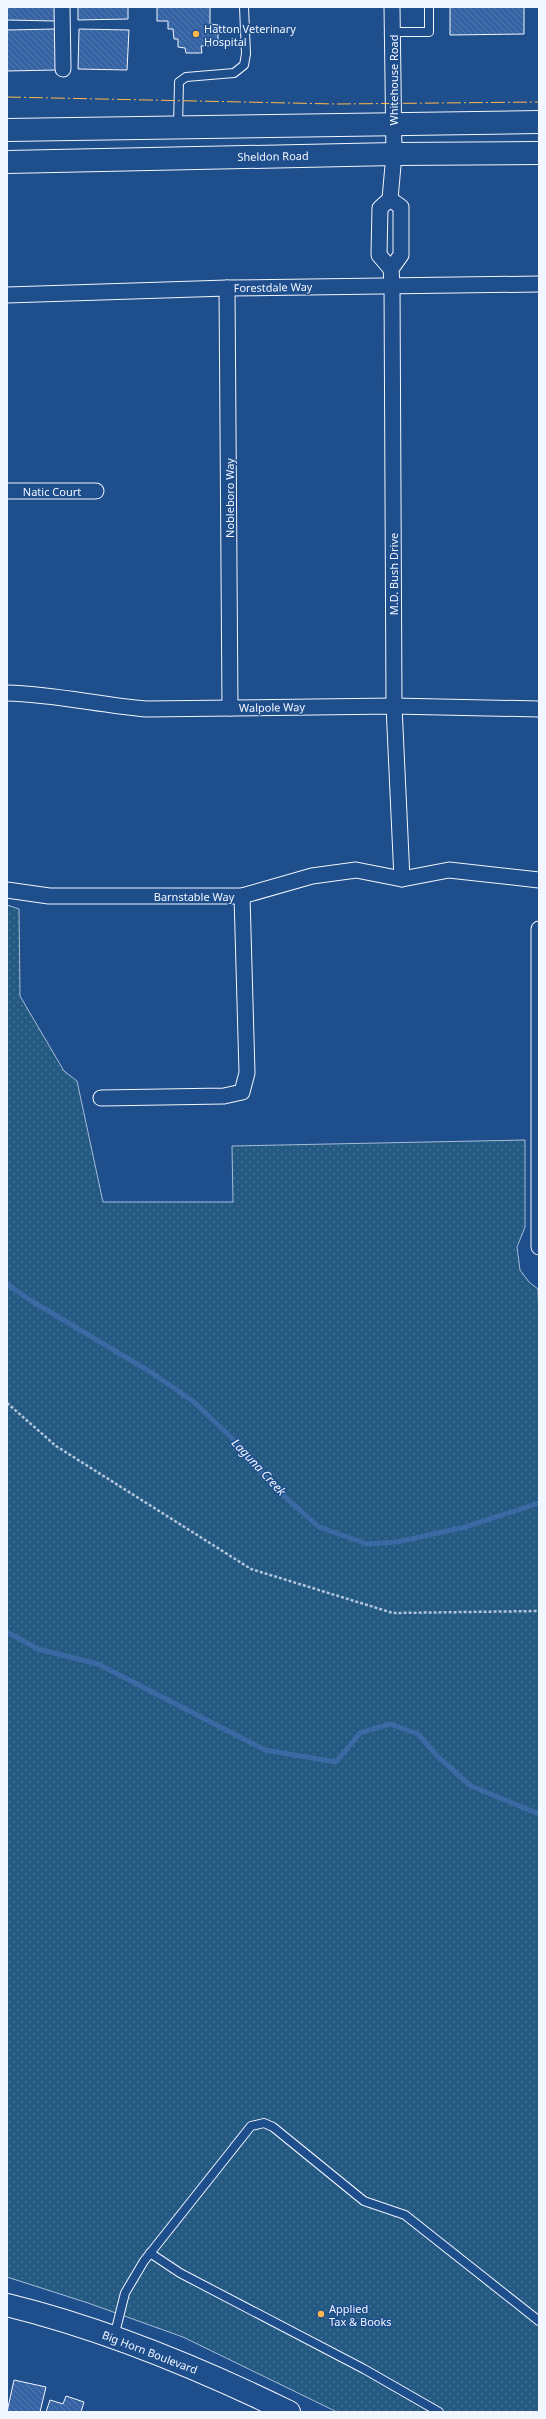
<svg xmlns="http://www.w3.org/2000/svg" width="546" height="2419" viewBox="0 0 546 2419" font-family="'Noto Sans',sans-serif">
<defs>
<pattern id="grass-dots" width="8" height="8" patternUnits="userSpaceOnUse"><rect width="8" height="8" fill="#245a82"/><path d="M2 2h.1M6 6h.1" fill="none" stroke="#447295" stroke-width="1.8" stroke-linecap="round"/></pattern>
<pattern id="building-back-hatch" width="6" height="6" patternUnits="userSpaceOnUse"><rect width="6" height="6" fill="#3563a3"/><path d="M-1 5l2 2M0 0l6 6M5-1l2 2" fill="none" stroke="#537ab1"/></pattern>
</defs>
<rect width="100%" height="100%" fill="#1f4e8c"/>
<!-- grass -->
<path fill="url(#grass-dots)" stroke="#a8bbd7" d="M 7,905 L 19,909 L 20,996 L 64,1071 L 77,1081 L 103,1202 L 233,1202 L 232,1146 L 525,1140 L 525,1227 L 517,1247 L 520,1270 L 529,1282 L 538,1289 L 539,1319 L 539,2412 L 337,2412 L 183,2337 L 88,2303 L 7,2277 Z"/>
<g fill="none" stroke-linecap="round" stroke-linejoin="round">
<!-- stream -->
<g stroke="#3b69a3" stroke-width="5">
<path d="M 7,1284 L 30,1300 L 152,1373 L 194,1402 L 239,1445 L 275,1488 L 319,1527 L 367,1544 L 397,1542 L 465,1527 L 539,1503"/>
<path d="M 7,1632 L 38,1649 L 98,1664 L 265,1750 L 336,1762 L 360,1733 L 390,1724 L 418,1734 L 438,1757 L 471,1786 L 539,1814"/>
</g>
</g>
<!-- building -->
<g fill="url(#building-back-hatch)" stroke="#f2f6ff">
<path d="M 7,7 L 56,7 L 55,21 L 7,20 Z"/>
<path d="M 78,7 L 128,7 L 128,19 L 78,20 Z"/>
<path d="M 157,7 L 210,7 L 210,24 L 218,25 L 218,46 L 201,46 L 202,53 L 186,53 L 185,48 L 178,47 L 178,39 L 174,39 L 173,29 L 168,29 L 168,21 L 157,21 Z"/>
<path d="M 450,7 L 524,7 L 524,34 L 450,35 Z"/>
<path d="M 56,29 L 56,70 L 7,71 L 7,30 Z"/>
<path d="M 79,29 L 129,30 L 127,70 L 78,69 Z"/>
<path d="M 14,2380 L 46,2387 L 40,2412 L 7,2412 Z"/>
<path d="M 66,2396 L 84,2402 L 81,2412 L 46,2412 L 50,2400 L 63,2404 Z"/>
</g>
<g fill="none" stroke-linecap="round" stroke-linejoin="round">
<defs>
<g id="lane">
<path d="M 393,32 L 429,32 L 429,7"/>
<path d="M 178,126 L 179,82 L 186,77 L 234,73 L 244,65 L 246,54 L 244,7"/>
<path d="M 150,2253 L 180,2273 L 364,2369 L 439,2412"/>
<path d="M 114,2337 L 125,2293 L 144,2261 L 251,2126 L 264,2123 L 273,2127 L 364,2201 L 405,2215 L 539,2321"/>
</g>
<g id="street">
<path d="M 62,7 L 63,69"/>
<path d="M 390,199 L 394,154 L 392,7"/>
<path d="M 391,269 L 401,255 L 401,207 L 390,199 L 380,208 L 379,255 L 391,269 L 392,284 L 394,706 L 402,879"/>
<path d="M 227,288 L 230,708"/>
<path d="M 7,295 L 227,288 L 539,284"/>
<path d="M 7,491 L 96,491"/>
<path d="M 7,693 C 54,694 99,705 146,709 L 394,706 L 539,709"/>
<path d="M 7,890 L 49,896 L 242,896 L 312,876 L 356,870 L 402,879 L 449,870 L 539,880"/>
<path d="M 539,929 L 539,1247"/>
<path d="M 101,1098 L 224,1096 L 242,1092 L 247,1073 L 242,896"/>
</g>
<g id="secondary">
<path d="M 7,130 L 539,122"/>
<path d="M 7,162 L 394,154 L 539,153"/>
<path d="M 7,2305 C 105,2329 199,2368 289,2412"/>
</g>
</defs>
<!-- lane casing -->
<use href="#lane" stroke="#f2f6ff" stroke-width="10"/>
<!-- street casing -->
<use href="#street" stroke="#f2f6ff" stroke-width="17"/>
<!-- secondary casing -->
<use href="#secondary" stroke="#f2f6ff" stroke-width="24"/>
<!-- path -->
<path stroke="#b3c4dc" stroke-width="2.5" stroke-dasharray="3 2" stroke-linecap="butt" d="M 7,1403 L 56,1446 L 251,1569 L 393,1613 L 539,1611"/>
<!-- lane -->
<use href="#lane" stroke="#1f4e8c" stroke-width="8"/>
<!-- street -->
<use href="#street" stroke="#1f4e8c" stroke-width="15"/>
<!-- secondary -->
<use href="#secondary" stroke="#1f4e8c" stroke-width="22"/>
<!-- power -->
<path stroke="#ffb74d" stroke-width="1" stroke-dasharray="14 3 2 3" stroke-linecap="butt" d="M 7,97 L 337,104 L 539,102"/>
</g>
<!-- markers -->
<g fill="#ffb74d" stroke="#1f4e8c" stroke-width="1.5">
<circle cx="196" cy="34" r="4"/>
<circle cx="321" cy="2314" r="4"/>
</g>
<g text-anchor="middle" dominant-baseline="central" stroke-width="3" stroke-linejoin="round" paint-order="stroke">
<!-- poi labels -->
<g font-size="11" fill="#f2f6ff" stroke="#1f4e8c" text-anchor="start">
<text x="204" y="28">Hatton Veterinary<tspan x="204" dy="13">Hospital</tspan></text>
<text x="329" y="2308">Applied<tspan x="329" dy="13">Tax &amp; Books</tspan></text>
</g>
<!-- street labels -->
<g font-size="11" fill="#f2f6ff" stroke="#1f4e8c">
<text transform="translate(393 80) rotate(-90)">Whitehouse Road</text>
<text transform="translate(273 156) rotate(-1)">Sheldon Road</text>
<text transform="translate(273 287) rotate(-1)">Forestdale Way</text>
<text x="52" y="491">Natic Court</text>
<text transform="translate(229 498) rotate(-90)">Nobleboro Way</text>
<text transform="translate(393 574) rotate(-90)">M.D. Bush Drive</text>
<text transform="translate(272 707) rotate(-1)">Walpole Way</text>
<text x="194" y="896">Barnstable Way</text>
<text transform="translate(150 2352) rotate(21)">Big Horn Boulevard</text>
</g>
<!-- water labels -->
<g font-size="12" font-style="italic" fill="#f2f6ff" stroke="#1f4e8c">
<text transform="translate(259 1467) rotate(47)">Laguna Creek</text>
</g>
</g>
<!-- border -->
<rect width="546" height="2419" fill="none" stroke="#f2f6ff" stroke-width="16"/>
</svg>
